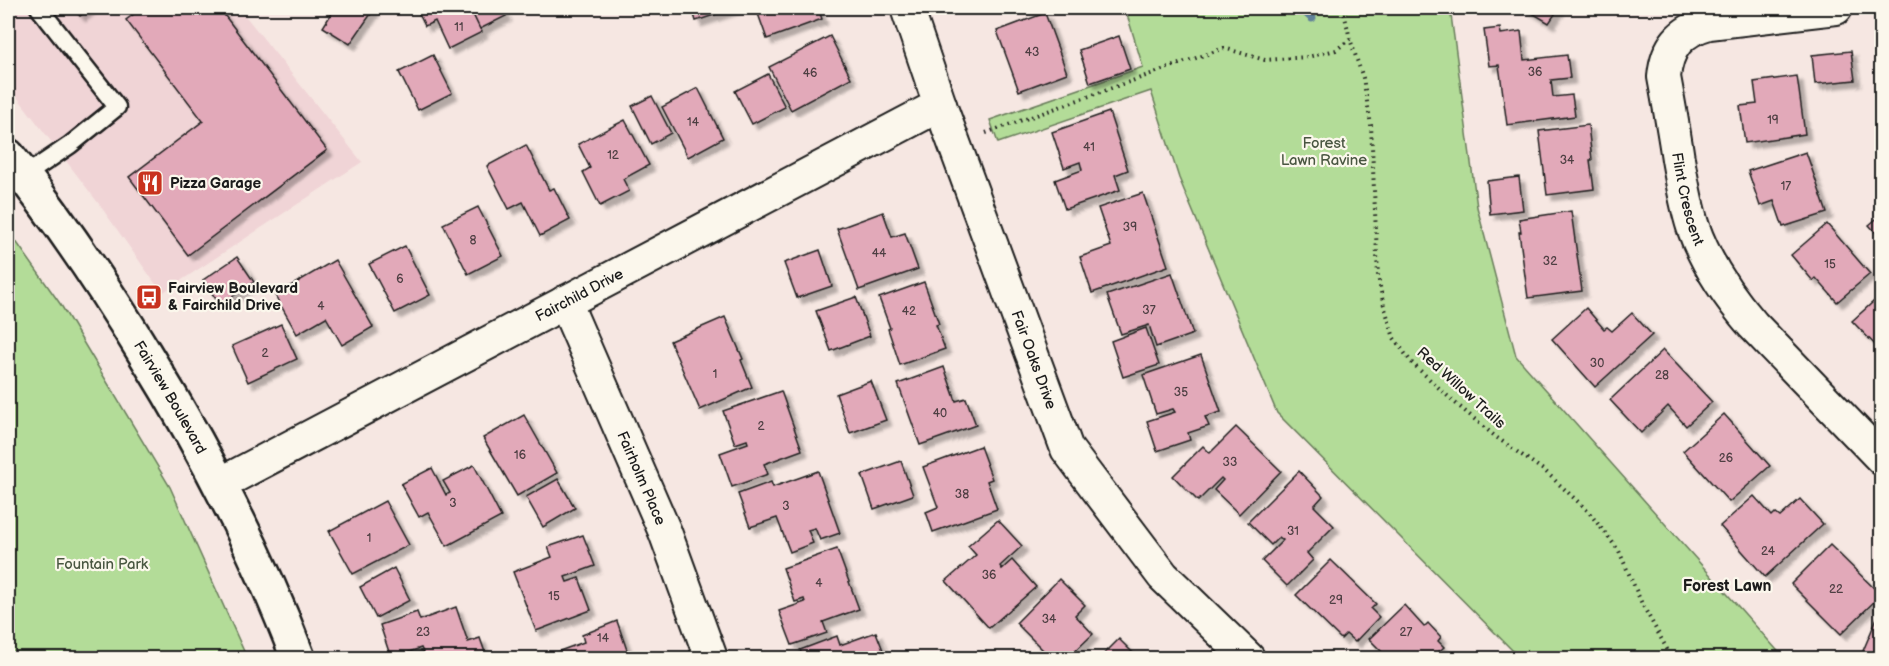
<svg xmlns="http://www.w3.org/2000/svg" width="1889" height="666" viewBox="0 0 1889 666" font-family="'Balsamiq Sans',sans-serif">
<defs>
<filter id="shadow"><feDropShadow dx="5.5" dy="5.5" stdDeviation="1.5" flood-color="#0004"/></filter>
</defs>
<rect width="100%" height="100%" fill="#f6e7e2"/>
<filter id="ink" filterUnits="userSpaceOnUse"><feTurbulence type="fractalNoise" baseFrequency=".0167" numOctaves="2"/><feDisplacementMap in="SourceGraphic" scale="12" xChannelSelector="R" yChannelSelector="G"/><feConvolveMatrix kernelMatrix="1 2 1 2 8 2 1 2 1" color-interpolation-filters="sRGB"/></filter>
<g filter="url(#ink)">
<!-- built -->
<path fill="#f0d4d6" d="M 8,8 L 239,8 L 362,162 L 162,293 L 99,204 L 8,85 Z"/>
<!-- green -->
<g fill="#b3dc98" stroke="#687c5a" stroke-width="1.5">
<path d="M 1125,8 L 1450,8 L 1477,207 L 1516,356 L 1784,658 L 1520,658 L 1277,413 L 1179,178 L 1151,91 L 998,143 L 990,120 L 1143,67 Z"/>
<path d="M 8,230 L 61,305 L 170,487 L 247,658 L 8,658 Z"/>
</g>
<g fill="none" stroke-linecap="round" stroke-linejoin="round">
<!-- stream -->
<path stroke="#608199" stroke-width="9" d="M 1301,8 L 1312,18"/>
</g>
<!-- building -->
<g fill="#e2a9b9" stroke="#1c1c1c" stroke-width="1.5" filter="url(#shadow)">
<path d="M 73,8 L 90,8 L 80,16 Z"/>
<path d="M 142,8 L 219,8 L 327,150 L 188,255 L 129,177 L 203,121 L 126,20 Z"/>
<path d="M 321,8 L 335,8 L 331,14 Z"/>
<path d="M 335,8 L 375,8 L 350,44 L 323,27 Z"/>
<path d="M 422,8 L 470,8 L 482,32 L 448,49 L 435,21 L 425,26 L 417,10 Z"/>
<path d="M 470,8 L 502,8 L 506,16 L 480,29 Z"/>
<path d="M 692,8 L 735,8 L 696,21 Z"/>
<path d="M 756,8 L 818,8 L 822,19 L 767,39 Z"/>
<path d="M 1524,8 L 1559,8 L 1549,23 Z"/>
<path d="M 1045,13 L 1067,73 L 1019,91 L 997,31 Z"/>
<path d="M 1500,28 L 1501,34 L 1521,31 L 1524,60 L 1567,55 L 1570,78 L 1551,80 L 1553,97 L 1572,95 L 1575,116 L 1507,125 L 1499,65 L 1489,66 L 1484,30 Z"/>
<path d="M 830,36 L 851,78 L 791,110 L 769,67 Z"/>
<path d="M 1119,36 L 1130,69 L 1090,83 L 1079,50 Z"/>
<path d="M 1851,51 L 1855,80 L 1815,84 L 1812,55 Z"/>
<path d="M 433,55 L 452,93 L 418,110 L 399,72 Z"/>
<path d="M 768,74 L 785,107 L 752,124 L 735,91 Z"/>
<path d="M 1797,76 L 1805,134 L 1745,143 L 1740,106 L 1757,104 L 1754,82 Z"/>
<path d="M 698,88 L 723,138 L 688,157 L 662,107 Z"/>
<path d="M 652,96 L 671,133 L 651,144 L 632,106 Z"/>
<path d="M 1109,112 L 1128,170 L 1115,175 L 1120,190 L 1065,209 L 1055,180 L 1082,170 L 1080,162 L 1064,168 L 1052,132 Z"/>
<path d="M 625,120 L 649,165 L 623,179 L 629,191 L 600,206 L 583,172 L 590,168 L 578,144 Z"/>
<path d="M 1588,125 L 1592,160 L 1590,160 L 1594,189 L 1547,195 L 1539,131 Z"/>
<path d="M 526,145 L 549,190 L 554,188 L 570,220 L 540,236 L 523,202 L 509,209 L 487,166 Z"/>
<path d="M 1806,152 L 1827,213 L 1783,227 L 1774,201 L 1760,206 L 1748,171 Z"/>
<path d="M 1519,177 L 1523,210 L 1490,214 L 1487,181 Z"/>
<path d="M 1143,193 L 1168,266 L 1092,293 L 1080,257 L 1111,246 L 1098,208 Z"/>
<path d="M 478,207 L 503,256 L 468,274 L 443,224 Z"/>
<path d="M 1571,211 L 1582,291 L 1528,298 L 1519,232 L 1521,232 L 1519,219 Z"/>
<path d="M 883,212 L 892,237 L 905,233 L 918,269 L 859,290 L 837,229 Z"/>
<path d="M 1882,214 L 1882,239 L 1869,225 Z"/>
<path d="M 1827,224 L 1870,274 L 1837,302 L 1816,278 L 1813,281 L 1791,255 Z"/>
<path d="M 405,246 L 430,295 L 395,313 L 369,264 Z"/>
<path d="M 820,250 L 832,286 L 797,298 L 784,263 Z"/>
<path d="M 237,257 L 254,282 L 220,305 L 203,280 Z"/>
<path d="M 335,260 L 373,327 L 342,345 L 326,317 L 297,334 L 275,295 Z"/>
<path d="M 1172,273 L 1193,334 L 1156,347 L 1149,325 L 1121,334 L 1107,295 Z"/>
<path d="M 924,282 L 939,324 L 936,325 L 945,349 L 900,365 L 888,329 L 890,328 L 879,298 Z"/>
<path d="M 1882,294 L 1882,358 L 1878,354 L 1881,351 L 1852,321 Z"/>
<path d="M 856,297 L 870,336 L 831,351 L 816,311 Z"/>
<path d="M 1586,308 L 1604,329 L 1607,327 L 1612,331 L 1632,313 L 1652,335 L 1595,387 L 1552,339 Z"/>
<path d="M 725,317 L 743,359 L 741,360 L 752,387 L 700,410 L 670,341 Z"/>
<path d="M 281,324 L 297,359 L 248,382 L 232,346 Z"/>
<path d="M 1146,328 L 1159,365 L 1123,377 L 1111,341 Z"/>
<path d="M 1663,350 L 1712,402 L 1686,426 L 1668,406 L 1641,433 L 1610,400 Z"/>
<path d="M 1201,355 L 1221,412 L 1205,417 L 1209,426 L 1188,433 L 1190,440 L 1157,451 L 1147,421 L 1175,412 L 1173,409 L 1156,414 L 1143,375 Z"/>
<path d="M 944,367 L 956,401 L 966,398 L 976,425 L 920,445 L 898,384 Z"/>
<path d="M 871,381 L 886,420 L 850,433 L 836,394 Z"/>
<path d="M 781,391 L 802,450 L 764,464 L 768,474 L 732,487 L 720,453 L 748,443 L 747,440 L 735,444 L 723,411 Z"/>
<path d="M 1724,414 L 1770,466 L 1729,502 L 1683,451 Z"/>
<path d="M 524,415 L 557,473 L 517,496 L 483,438 Z"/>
<path d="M 1236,427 L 1281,471 L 1239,514 L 1214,490 L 1223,480 L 1221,478 L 1198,501 L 1173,476 L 1203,446 L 1210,453 Z"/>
<path d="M 980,446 L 992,479 L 987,481 L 997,509 L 933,532 L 926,512 L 938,507 L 923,467 Z"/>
<path d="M 901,461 L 913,495 L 874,509 L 862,475 Z"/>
<path d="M 474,465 L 501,517 L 447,546 L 428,512 L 419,517 L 401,484 L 432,468 L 446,495 L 450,493 L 443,481 Z"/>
<path d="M 818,471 L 840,533 L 820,540 L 815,528 L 808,530 L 813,543 L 790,552 L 777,518 L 750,527 L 738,494 L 771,482 L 773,487 Z"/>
<path d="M 1299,471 L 1323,496 L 1314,506 L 1334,526 L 1307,553 L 1313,560 L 1287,586 L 1262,561 L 1283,540 L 1279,537 L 1271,545 L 1248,522 Z"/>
<path d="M 558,479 L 575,508 L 543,527 L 526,497 Z"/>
<path d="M 1754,496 L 1772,516 L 1775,513 L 1780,517 L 1800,499 L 1823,524 L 1765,577 L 1720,526 Z"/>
<path d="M 385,501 L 409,545 L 353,574 L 329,531 Z"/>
<path d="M 998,520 L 1022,546 L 1000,566 L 1002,569 L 1012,560 L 1036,587 L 989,628 L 946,581 L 976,555 L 968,546 Z"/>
<path d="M 583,535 L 595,566 L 565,577 L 567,582 L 579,578 L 591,610 L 536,631 L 513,572 L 552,557 L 548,547 Z"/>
<path d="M 1830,545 L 1881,595 L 1841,634 L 1791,584 Z"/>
<path d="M 837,549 L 859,609 L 823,622 L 827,633 L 792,645 L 779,611 L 805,602 L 804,599 L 795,602 L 783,568 Z"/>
<path d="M 1331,560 L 1376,604 L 1371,609 L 1379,617 L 1355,642 L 1346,634 L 1341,639 L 1296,595 Z"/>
<path d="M 394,568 L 410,600 L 376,618 L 360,587 Z"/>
<path d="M 1059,579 L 1085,605 L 1075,615 L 1093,634 L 1068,658 L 1051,658 L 1016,623 Z"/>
<path d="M 1404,605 L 1424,627 L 1428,623 L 1441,637 L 1438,641 L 1444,647 L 1432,658 L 1379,658 L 1384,654 L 1369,639 Z"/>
<path d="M 1882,606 L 1882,658 L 1860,658 Z"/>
<path d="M 456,607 L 468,642 L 480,638 L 487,658 L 411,658 L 410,656 L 423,652 L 421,648 L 391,658 L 380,625 L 417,612 L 420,620 Z"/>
<path d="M 617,621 L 628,653 L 613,658 L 547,658 L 546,656 L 584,642 L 582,635 Z"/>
<path d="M 876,632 L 886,658 L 803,658 L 800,650 L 837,636 L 840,645 Z"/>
<path d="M 1119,639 L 1138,658 L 1100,658 Z"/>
</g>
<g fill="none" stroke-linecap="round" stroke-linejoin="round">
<defs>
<path id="service" d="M 24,176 L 70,145 L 117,107 L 39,8"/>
<g id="minor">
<path id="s1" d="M 907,8 L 940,105 L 1067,449 L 1163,576 L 1248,658"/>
<path id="s2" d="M 1836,8 L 1709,23 C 1680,31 1667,47 1664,77 C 1669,104 1674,132 1678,159 C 1682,182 1686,205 1693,227 C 1706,264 1727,295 1753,325 L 1882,459"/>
<path id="s3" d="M 565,302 L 665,532 L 711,658"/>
<path id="s4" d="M 220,484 L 940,105"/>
</g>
<g id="tertiary">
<path id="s5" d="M 8,156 C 58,218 103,285 145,354 C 205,451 258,552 298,658"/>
</g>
</defs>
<!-- service casing -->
<use href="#service" stroke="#1c1c1c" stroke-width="21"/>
<!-- minor casing -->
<use href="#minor" stroke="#1c1c1c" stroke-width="36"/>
<!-- tertiary casing -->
<use href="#tertiary" stroke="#1c1c1c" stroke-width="38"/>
<!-- path -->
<g stroke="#1c1c1c" stroke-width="4" stroke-dasharray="1.5 4.5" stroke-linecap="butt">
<path d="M 1343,8 L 1350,39 L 1363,78 L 1371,125 L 1378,276 L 1383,302 L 1394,338 L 1411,362 L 1454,402 L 1496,437 L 1546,472 L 1588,511 L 1619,551 L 1642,604 L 1672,658"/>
<path d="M 986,133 L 1224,48 L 1265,60 L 1308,57 L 1336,50 L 1350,39"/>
</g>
<!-- service -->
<use href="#service" stroke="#fbf7ec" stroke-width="16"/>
<!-- minor -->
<use href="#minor" stroke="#fbf7ec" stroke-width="32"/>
<!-- tertiary -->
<use href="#tertiary" stroke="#fbf7ec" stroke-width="33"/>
</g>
</g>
<!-- icons -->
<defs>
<symbol id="restaurant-square" viewBox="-11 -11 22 22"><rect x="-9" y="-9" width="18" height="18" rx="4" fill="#c8321e" stroke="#fbf7ec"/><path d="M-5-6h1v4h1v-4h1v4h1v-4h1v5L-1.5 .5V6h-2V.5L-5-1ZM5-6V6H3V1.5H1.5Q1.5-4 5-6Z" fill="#fff"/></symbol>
<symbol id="bus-square" viewBox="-11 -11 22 22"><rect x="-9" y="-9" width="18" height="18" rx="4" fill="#c8321e" stroke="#fbf7ec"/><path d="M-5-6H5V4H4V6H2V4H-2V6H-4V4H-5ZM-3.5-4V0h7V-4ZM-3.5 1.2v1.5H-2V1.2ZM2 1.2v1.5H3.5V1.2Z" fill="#fff"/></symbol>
</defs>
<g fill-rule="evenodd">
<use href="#restaurant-square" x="135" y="168" width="30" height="30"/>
<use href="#bus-square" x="134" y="282" width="30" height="30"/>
</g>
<g text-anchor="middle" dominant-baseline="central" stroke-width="4.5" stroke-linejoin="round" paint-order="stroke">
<!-- number labels -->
<g font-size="12" fill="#4e3f43">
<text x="459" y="27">11</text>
<text x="1032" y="52">43</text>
<text x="1535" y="72">36</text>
<text x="810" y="73">46</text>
<text x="1773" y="120">19</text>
<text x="693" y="122">14</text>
<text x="1089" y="147">41</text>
<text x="613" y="155">12</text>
<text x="1567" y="160">34</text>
<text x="1786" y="186">17</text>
<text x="1130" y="227">39</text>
<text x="473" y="240">8</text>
<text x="879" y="253">44</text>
<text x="1550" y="261">32</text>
<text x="1830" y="264">15</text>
<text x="400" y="279">6</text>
<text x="321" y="306">4</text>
<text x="1149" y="310">37</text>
<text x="909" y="311">42</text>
<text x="265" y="353">2</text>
<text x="1597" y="363">30</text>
<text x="715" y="374">1</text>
<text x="1662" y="375">28</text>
<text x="1181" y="392">35</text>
<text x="940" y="413">40</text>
<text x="761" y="426">2</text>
<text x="520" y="455">16</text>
<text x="1726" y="458">26</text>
<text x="1230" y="462">33</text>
<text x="962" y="494">38</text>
<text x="453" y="503">3</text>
<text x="786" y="506">3</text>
<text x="1293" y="531">31</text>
<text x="369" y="538">1</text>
<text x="1768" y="551">24</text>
<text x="989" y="575">36</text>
<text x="819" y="583">4</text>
<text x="1836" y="589">22</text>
<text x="554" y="596">15</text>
<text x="1336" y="600">29</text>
<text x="1049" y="619">34</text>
<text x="423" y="632">23</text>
<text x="1406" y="632">27</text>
<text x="603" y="638">14</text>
</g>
<!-- park labels -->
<g font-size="15" fill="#495641" stroke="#fbf7ec">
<text x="1324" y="143">Forest<tspan x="1324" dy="17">Lawn Ravine</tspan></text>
<text x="102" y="564">Fountain Park</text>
</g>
<!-- poi labels -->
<g font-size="15" font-weight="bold" fill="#1c1c1c" stroke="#fbf7ec" text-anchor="start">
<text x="170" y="183">Pizza Garage</text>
<text x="168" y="288">Fairview Boulevard<tspan x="168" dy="17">&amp; Fairchild Drive</tspan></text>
</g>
<!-- street labels -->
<g font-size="15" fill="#1c1c1c" stroke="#fbf7ec">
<text stroke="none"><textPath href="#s2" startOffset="328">Flint Crescent</textPath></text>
<text stroke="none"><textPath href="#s4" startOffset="406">Fairchild Drive</textPath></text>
<text stroke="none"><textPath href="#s1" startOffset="374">Fair Oaks Drive</textPath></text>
<text transform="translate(1461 388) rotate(42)">Red Willow Trails</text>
<text stroke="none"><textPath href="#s5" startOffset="291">Fairview Boulevard</textPath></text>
<text stroke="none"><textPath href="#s3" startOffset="192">Fairholm Place</textPath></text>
</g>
<!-- neighbourhood labels -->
<g font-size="16" font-weight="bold" fill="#1c1c1c" stroke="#fbf7ec">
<text x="1727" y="586">Forest Lawn</text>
</g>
</g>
<!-- margin -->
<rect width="1889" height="666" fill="none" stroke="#fbf7ec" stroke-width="30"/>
<rect x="15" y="15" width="1859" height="636" fill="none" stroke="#1c1c1c" stroke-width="2" filter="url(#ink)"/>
</svg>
